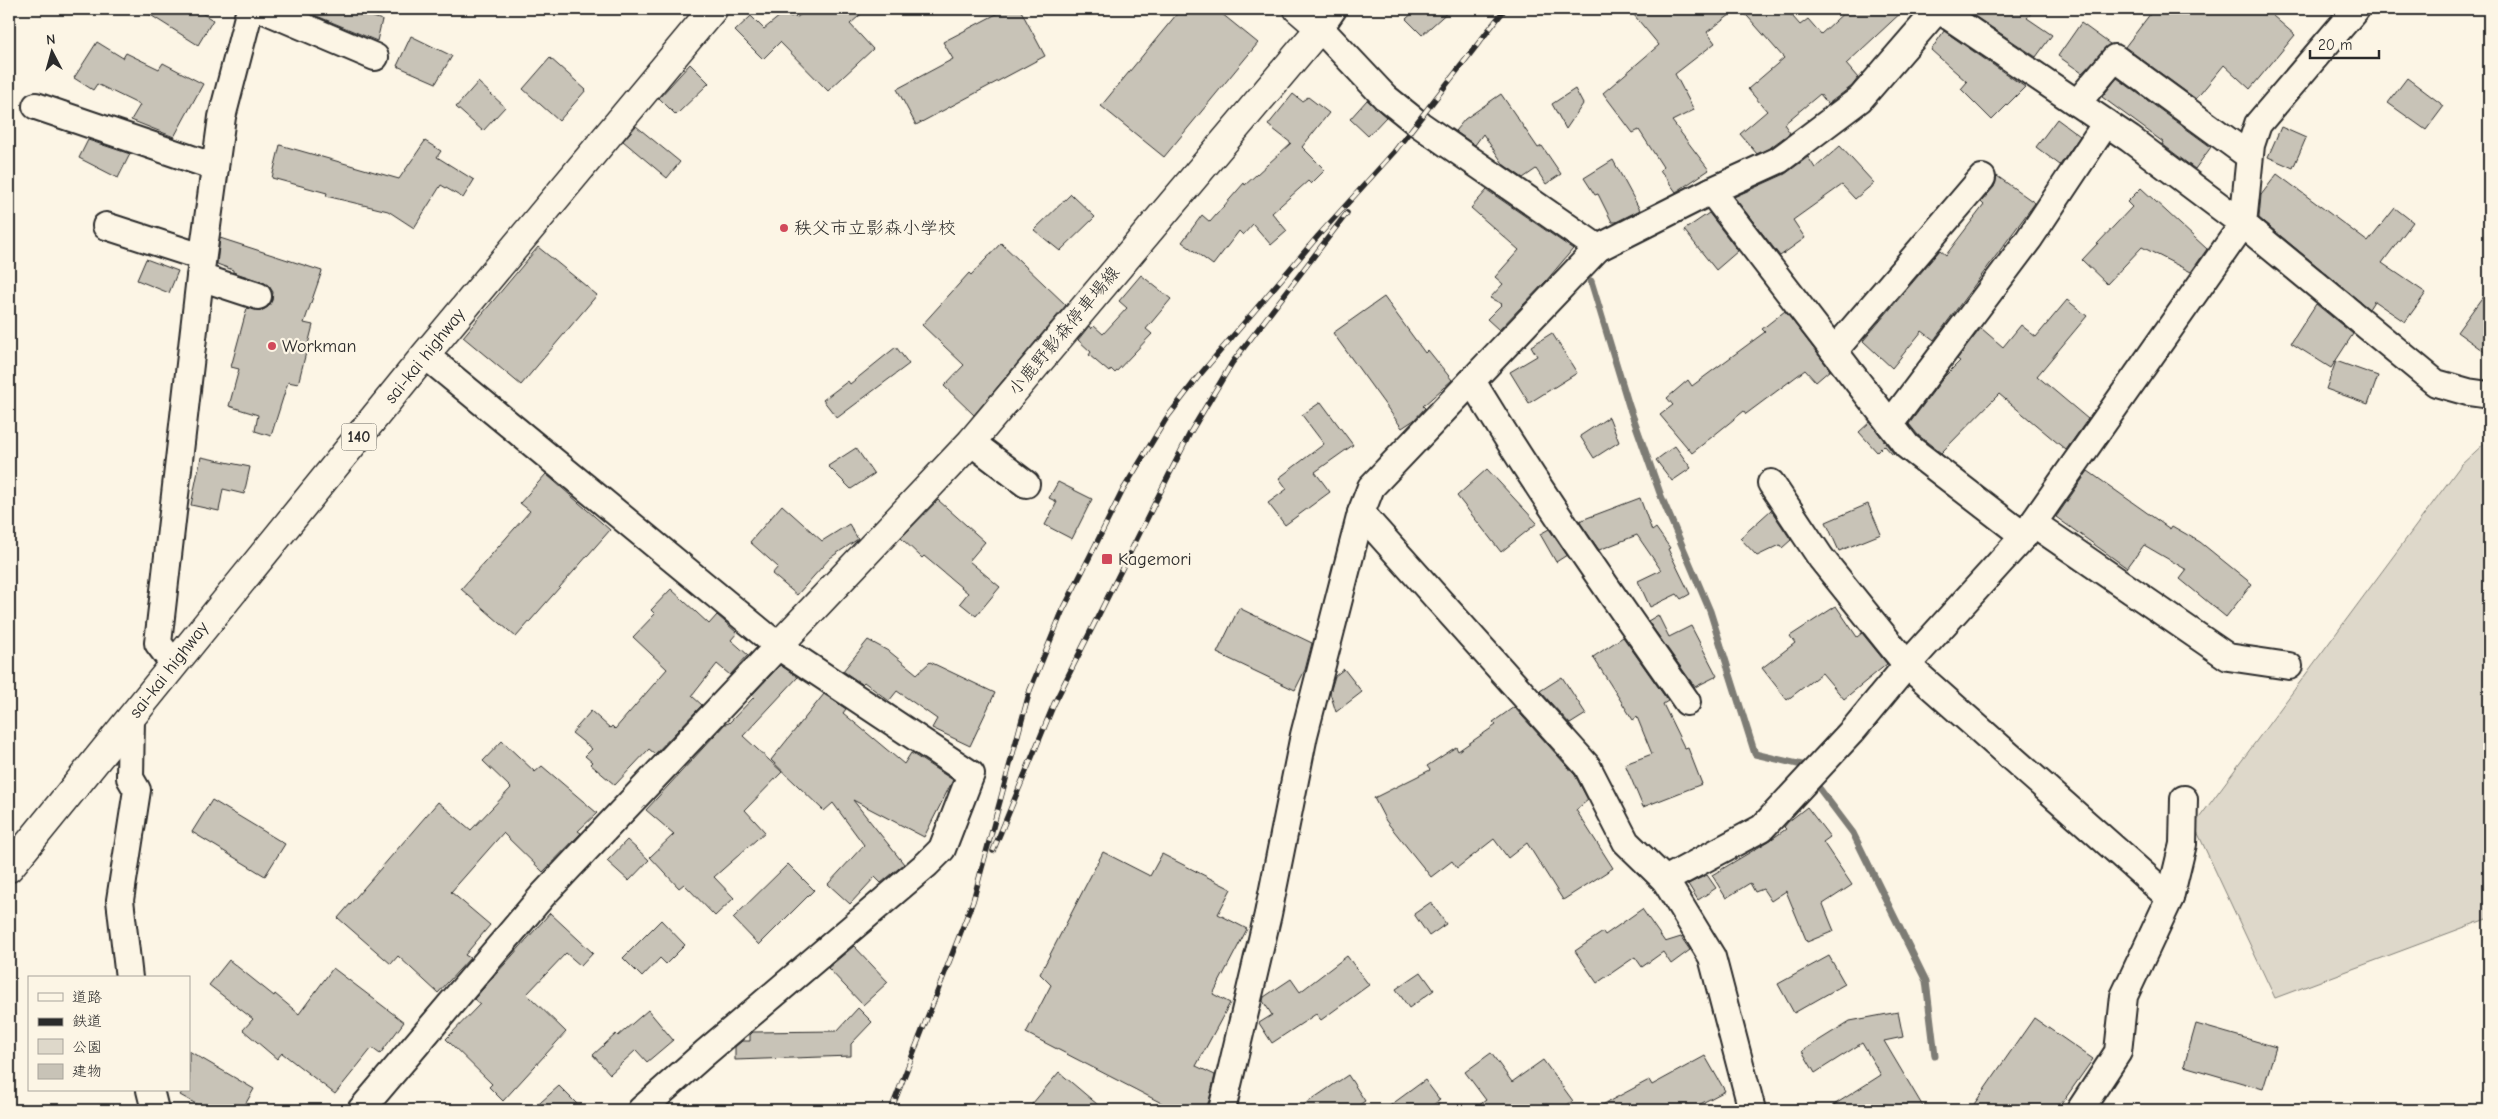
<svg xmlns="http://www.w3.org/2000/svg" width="2498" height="1119" viewBox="0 0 2498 1119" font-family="'Comic Neue','Klee One',sans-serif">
<rect width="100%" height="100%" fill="#fcf5e5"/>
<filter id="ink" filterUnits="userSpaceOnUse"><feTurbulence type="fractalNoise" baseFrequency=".02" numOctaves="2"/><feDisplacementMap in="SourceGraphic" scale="10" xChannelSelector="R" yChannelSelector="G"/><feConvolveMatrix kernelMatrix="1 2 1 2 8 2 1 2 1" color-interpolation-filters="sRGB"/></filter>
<g filter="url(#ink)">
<!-- green -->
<path fill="#ded8ca" stroke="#84827a" d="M 2489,439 L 2489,918 L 2275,998 L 2194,825 L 2461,465 Z"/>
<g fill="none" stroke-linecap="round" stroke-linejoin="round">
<!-- stream -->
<g stroke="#7d7b74" stroke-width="7">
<path d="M 1591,281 L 1629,406 L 1661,496 L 1710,611 L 1755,754 L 1802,765 L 1807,771"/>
<path d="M 1813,780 L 1853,833 L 1926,981 L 1935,1056"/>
</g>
</g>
<!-- building -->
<g fill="#c8c3b7" stroke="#2b2b2b">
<path d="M 141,9 L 195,9 L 213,20 L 198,45 Z"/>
<path d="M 300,9 L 350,9 L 382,20 L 377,41 Z"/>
<path d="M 808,9 L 867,9 L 850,24 L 873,49 L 828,91 L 780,42 L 763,59 L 735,31 L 751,16 L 764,29 L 786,11 L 791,17 L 793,15 L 796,18 Z"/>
<path d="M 1006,9 L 1020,9 L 1045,56 L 916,125 L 897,89 L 953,59 L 943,42 Z"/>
<path d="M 1181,9 L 1216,9 L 1258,43 L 1164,157 L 1101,106 Z"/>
<path d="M 1417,9 L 1451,9 L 1422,35 L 1406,19 Z"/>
<path d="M 1629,9 L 1738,9 L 1707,32 L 1715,43 L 1675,74 L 1694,110 L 1672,121 L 1709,170 L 1676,192 L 1660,170 L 1663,167 L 1639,130 L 1633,133 L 1603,93 L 1659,45 Z"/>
<path d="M 1741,9 L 1786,9 L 1800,25 L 1808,19 L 1821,34 L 1848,9 L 1905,9 L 1846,64 L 1858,78 L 1852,86 L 1828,104 L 1820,94 L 1784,124 L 1790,133 L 1771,147 L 1757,154 L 1740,134 L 1767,111 L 1748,89 L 1784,58 Z"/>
<path d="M 1964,9 L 2035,9 L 2027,18 L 2052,35 L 2036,57 Z"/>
<path d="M 2154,9 L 2265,9 L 2295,35 L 2250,89 L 2224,65 L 2196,99 L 2125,47 Z"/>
<path d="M 2081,23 L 2110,44 L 2082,73 L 2058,56 Z"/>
<path d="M 1944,31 L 2025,87 L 1992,120 L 1961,89 L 1967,82 L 1931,50 Z"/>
<path d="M 411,36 L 452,56 L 436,83 L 397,66 Z"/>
<path d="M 97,42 L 123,58 L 126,53 L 159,69 L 163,63 L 203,84 L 174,137 L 131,120 L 140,105 L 97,84 L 93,90 L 74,78 Z"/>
<path d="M 550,58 L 586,90 L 559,121 L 523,89 Z"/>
<path d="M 690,64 L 709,83 L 676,115 L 659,98 Z"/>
<path d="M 2117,78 L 2211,147 L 2195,169 L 2162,144 L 2163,142 L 2102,97 Z"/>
<path d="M 2407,78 L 2444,106 L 2426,130 L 2388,103 Z"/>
<path d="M 478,82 L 505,107 L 483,131 L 456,107 Z"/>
<path d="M 1575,89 L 1583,104 L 1566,129 L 1552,104 Z"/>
<path d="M 1293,94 L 1302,101 L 1308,97 L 1329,113 L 1302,147 L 1325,170 L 1311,184 L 1308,181 L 1272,213 L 1287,231 L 1271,245 L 1253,224 L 1243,235 L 1239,231 L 1213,265 L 1182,242 L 1202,215 L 1210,222 L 1244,183 L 1245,185 L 1291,143 L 1268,125 Z"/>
<path d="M 1501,94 L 1538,148 L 1542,146 L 1561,174 L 1546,184 L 1536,169 L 1523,178 L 1504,165 L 1483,134 L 1475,145 L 1455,131 L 1465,119 Z"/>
<path d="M 1367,100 L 1386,117 L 1368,136 L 1350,119 Z"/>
<path d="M 2057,119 L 2080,136 L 2060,165 L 2036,147 Z"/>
<path d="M 636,126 L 680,162 L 667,178 L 623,141 Z"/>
<path d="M 2281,127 L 2306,138 L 2293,168 L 2268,157 Z"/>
<path d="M 88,140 L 130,154 L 118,178 L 79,158 Z"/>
<path d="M 425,141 L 441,151 L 437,157 L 474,180 L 463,198 L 441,185 L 414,228 L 388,211 L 326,196 L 327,193 L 272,178 L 280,145 L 399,179 Z"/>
<path d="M 1840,146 L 1874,183 L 1855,199 L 1842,185 L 1793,220 L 1805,238 L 1780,256 L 1734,197 L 1785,174 L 1808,157 L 1815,168 Z"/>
<path d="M 1613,160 L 1640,210 L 1616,222 L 1612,222 L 1598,194 L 1595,195 L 1584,178 Z"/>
<path d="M 2277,174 L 2368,242 L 2395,208 L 2413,222 L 2382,263 L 2426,293 L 2405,322 L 2374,301 L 2369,309 L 2259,218 L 2261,195 Z"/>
<path d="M 1997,176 L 2035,203 L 1934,340 L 1922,331 L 1892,368 L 1863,341 L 1940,250 L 1946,255 L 1984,205 L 1981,202 L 1994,187 Z"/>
<path d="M 2141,188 L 2207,249 L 2191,272 L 2142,247 L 2107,284 L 2082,260 L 2132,207 L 2127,202 Z"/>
<path d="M 1487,190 L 1573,249 L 1546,281 L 1499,330 L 1487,319 L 1502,304 L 1490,298 L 1503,284 L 1495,277 L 1519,250 L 1471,208 Z"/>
<path d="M 1071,194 L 1095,217 L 1060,251 L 1034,230 Z"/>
<path d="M 1709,213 L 1738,251 L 1716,270 L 1684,230 Z"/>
<path d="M 220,238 L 322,271 L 304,323 L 313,325 L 298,384 L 288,382 L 271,436 L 255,431 L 258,415 L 229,406 L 239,369 L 231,367 L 247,308 L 261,311 L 268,307 L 272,300 L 273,292 L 269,286 L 263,282 L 233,272 L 233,270 L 217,264 Z"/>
<path d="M 1001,243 L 1066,305 L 974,415 L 944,386 L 964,365 L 922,325 L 969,273 L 971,275 Z"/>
<path d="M 538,247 L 597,295 L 521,385 L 463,337 Z"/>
<path d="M 146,259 L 178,271 L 169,293 L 137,280 Z"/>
<path d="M 1141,275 L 1171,299 L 1146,329 L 1152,334 L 1115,373 L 1111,369 L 1109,372 L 1089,355 L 1091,352 L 1078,340 L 1089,326 L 1091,329 L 1094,326 L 1103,334 L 1127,308 L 1119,301 Z"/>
<path d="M 2489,288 L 2489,355 L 2457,332 Z"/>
<path d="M 1384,297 L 1425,353 L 1428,350 L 1452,380 L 1423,406 L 1425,408 L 1414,420 L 1402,428 L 1333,333 Z"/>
<path d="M 2067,300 L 2087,316 L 2037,376 L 2088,419 L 2066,450 L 1999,394 L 1941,453 L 1918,435 L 1909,424 L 1944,377 L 1960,361 L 1957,359 L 1981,328 L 2003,347 L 2021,325 L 2036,337 Z"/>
<path d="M 2316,304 L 2353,334 L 2331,368 L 2291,343 Z"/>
<path d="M 1785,311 L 1830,370 L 1816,382 L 1805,370 L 1746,414 L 1744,411 L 1692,453 L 1660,415 L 1673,405 L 1667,398 L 1688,380 L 1692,386 L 1708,374 L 1765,332 L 1762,329 Z"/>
<path d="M 1552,333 L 1577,373 L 1529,403 L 1510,372 L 1537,356 L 1531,346 Z"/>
<path d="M 896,347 L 909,364 L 837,418 L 823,400 L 848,381 L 850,384 Z"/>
<path d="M 2336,361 L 2378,376 L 2368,404 L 2326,389 Z"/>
<path d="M 1321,402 L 1353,445 L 1315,472 L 1330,492 L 1285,525 L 1268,503 L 1287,489 L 1279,478 L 1324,444 L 1302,415 Z"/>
<path d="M 1609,417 L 1619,442 L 1594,458 L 1580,436 Z"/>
<path d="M 1870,422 L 1894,454 L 1893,455 L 1884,445 L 1877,452 L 1859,432 Z"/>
<path d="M 1675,446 L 1691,468 L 1672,481 L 1656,460 Z"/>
<path d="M 856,448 L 874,474 L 851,489 L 828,466 Z"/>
<path d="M 201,457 L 250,467 L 244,494 L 223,489 L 219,511 L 191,505 Z"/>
<path d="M 1487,469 L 1537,523 L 1501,552 L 1457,496 Z"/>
<path d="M 2088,471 L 2170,529 L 2172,526 L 2200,542 L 2252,584 L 2226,617 L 2180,579 L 2187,570 L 2144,545 L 2127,568 L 2056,517 Z"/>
<path d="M 546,474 L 610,530 L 516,637 L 461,589 L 530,511 L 520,503 Z"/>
<path d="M 1058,482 L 1092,499 L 1072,539 L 1045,525 L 1057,502 L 1049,498 Z"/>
<path d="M 1640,498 L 1652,531 L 1656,528 L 1670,548 L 1668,549 L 1690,594 L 1681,599 L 1677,594 L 1650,607 L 1638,581 L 1661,570 L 1637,535 L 1599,550 L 1579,521 Z"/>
<path d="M 938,500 L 985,542 L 969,561 L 1000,587 L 976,616 L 960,603 L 968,593 L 924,556 L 922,558 L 901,538 Z"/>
<path d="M 1868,504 L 1881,534 L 1839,551 L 1826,522 Z"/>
<path d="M 782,505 L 822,541 L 849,524 L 858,539 L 830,558 L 797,595 L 772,574 L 778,567 L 750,542 Z"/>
<path d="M 1771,510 L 1791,540 L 1782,548 L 1780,545 L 1757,556 L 1740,538 Z"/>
<path d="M 1549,529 L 1567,555 L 1556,562 L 1540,534 Z"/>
<path d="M 671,589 L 709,624 L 717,615 L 725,622 L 737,633 L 731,640 L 748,655 L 730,675 L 717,664 L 692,696 L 702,705 L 655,754 L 649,749 L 615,785 L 590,764 L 592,762 L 585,756 L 592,749 L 572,733 L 591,711 L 610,728 L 612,726 L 615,729 L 667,669 L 633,637 L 655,614 L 651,610 Z"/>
<path d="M 1836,606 L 1857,637 L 1862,633 L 1887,664 L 1844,699 L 1822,673 L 1787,700 L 1762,668 L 1795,643 L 1790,636 Z"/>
<path d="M 1239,608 L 1312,643 L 1305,670 L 1295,690 L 1217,653 Z"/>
<path d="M 1658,615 L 1669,637 L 1691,626 L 1717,676 L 1695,687 L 1648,621 Z"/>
<path d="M 1623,637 L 1668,701 L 1663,704 L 1685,749 L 1688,748 L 1702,784 L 1643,807 L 1625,764 L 1652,754 L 1637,717 L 1633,720 L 1593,657 Z"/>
<path d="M 868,640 L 890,652 L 917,674 L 930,662 L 995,693 L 970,746 L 932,728 L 937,719 L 897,691 L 889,701 L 864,682 L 862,684 L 843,671 Z"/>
<path d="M 780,665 L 798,677 L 743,736 L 782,772 L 745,810 L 765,832 L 714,877 L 734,898 L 715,916 L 684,884 L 679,888 L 650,857 L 674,834 L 646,810 L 725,724 L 729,723 L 754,697 L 752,695 Z"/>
<path d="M 1344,669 L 1362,692 L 1336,712 L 1330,693 L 1335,676 Z"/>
<path d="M 1562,677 L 1586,714 L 1570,724 L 1540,691 Z"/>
<path d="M 824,694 L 846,709 L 843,713 L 904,764 L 911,753 L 953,780 L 924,837 L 853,800 L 904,864 L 881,883 L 875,877 L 850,904 L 828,884 L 864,845 L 833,803 L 824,811 L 771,760 Z"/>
<path d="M 1514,707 L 1575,775 L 1588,800 L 1576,810 L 1613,868 L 1563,900 L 1527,843 L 1508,858 L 1494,839 L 1457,868 L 1452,861 L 1431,877 L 1386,821 L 1374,798 L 1430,770 L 1427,766 L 1456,747 L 1458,751 L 1496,725 L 1493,722 Z"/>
<path d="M 502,741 L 535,772 L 542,766 L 597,813 L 578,831 L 581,833 L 543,872 L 503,833 L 451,892 L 490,925 L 465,955 L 470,958 L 438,993 L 398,956 L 391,964 L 338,918 L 438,802 L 471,830 L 511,788 L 483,761 Z"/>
<path d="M 212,800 L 285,844 L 265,876 L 192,832 Z"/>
<path d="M 1807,807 L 1830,837 L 1823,842 L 1852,885 L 1823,904 L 1834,931 L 1807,942 L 1786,891 L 1771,901 L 1763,889 L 1755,892 L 1750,883 L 1726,898 L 1712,875 L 1769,841 L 1786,829 L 1784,827 L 1788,822 Z"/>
<path d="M 627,840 L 649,860 L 629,881 L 607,861 Z"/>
<path d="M 1103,852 L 1150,876 L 1162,854 L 1231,889 L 1218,914 L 1247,929 L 1213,994 L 1230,1003 L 1196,1066 L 1215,1075 L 1209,1101 L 1204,1110 L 1175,1110 L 1026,1033 L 1051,985 L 1040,974 Z"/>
<path d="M 788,864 L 814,890 L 759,945 L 733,918 Z"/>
<path d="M 1707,875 L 1716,888 L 1698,900 L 1688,884 Z"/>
<path d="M 1431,902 L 1446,924 L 1429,936 L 1414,914 Z"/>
<path d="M 1642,909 L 1665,942 L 1681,937 L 1690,950 L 1671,964 L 1663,952 L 1642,967 L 1635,957 L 1597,983 L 1575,951 L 1603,932 L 1605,935 Z"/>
<path d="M 550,913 L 593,953 L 581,966 L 566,953 L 527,994 L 566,1032 L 503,1101 L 489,1087 L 492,1084 L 446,1039 L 480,1004 L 474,999 Z"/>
<path d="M 661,920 L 685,945 L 666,964 L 660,958 L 642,977 L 623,958 Z"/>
<path d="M 854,946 L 888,982 L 863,1005 L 828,968 Z"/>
<path d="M 1347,956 L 1369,985 L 1321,1020 L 1316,1014 L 1272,1043 L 1259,1023 L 1272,1015 L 1263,1001 L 1264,997 L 1291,979 L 1300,992 Z"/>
<path d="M 1829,956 L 1845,984 L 1794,1013 L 1778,984 Z"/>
<path d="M 229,960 L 274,996 L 275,994 L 299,1014 L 333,968 L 404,1022 L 380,1054 L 372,1048 L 335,1094 L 282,1053 L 277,1059 L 243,1030 L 253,1019 L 209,985 Z"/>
<path d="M 1421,972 L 1434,990 L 1409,1008 L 1396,989 Z"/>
<path d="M 858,1008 L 872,1022 L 851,1044 L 851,1056 L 735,1060 L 735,1047 L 742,1041 L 750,1041 L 750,1035 L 753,1032 L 837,1031 Z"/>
<path d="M 648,1010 L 673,1040 L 647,1062 L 636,1050 L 610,1074 L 593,1055 L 616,1034 L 618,1036 Z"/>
<path d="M 1898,1012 L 1903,1037 L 1884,1041 L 1925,1110 L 1826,1110 L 1881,1075 L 1862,1043 L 1815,1073 L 1802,1051 L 1850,1021 Z"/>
<path d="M 2034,1018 L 2093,1059 L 2057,1110 L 1970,1110 Z"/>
<path d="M 2196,1024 L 2276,1047 L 2263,1089 L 2184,1066 Z"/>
<path d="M 189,1051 L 254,1089 L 242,1110 L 207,1110 L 180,1095 L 183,1090 L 189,1090 Z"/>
<path d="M 1491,1053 L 1512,1082 L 1543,1060 L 1573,1101 L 1559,1110 L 1473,1110 L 1486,1100 L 1465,1072 Z"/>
<path d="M 1705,1056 L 1725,1091 L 1689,1110 L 1593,1110 L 1649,1080 L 1652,1085 Z"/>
<path d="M 1059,1072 L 1104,1110 L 1027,1110 Z"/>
<path d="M 1348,1075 L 1365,1101 L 1352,1110 L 1296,1110 Z"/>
<path d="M 1425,1080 L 1440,1100 L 1426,1110 L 1384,1110 Z"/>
<path d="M 559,1086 L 583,1110 L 532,1110 Z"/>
</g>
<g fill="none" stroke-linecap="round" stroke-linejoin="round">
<defs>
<g id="minor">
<path d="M 262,9 L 375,57"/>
<path d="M 1333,9 L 1320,28 L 1385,97 L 1416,122 L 1598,248"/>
<path d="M 1938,9 L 2130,139 L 2243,224 L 2436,383 L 2468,392 L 2489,395"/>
<path d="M 2077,103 L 2115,58 L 2249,156"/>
<path d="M 36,106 L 215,167"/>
<path d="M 1711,191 L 1907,446 L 2024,536"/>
<path d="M 106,226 L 202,257"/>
<path d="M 200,277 L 258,296"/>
<path d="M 1834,351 L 1982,178"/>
<path d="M 425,355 L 778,646 L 971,774 L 942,849 L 927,864 L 705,1053 L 641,1110"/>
<path d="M 1472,381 C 1539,492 1613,597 1687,702"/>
<path d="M 1890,424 L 2029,239 L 2106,123"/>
<path d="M 971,442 L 1026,484"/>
<path d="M 1771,483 L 1821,558 L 1907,665 L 2170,898"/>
<path d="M 1361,513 L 1587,766 L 1626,842 L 1665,880 L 1712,957 L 1752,1110"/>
<path d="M 2033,523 L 2228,657 L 2289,666"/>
<path d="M 173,663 L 158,643 L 200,277 L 222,117 L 250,9"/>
<path d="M 1665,880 L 1762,828 L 1854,729 L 1907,665 L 2024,536 L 2243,224 L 2251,145 L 2258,124 L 2356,9"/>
<path d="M 129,978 L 120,900 L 137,790 L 130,778 L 131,718"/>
<path d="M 150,1090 L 155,1110"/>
<path d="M 361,1110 L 543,895 L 778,646"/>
<path d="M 1222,1110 L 1268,914 L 1304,735 L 1361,513 L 1371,487 L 1598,248 L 1711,191 L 1779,160 L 1860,99 L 1938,9"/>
<path d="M 2080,1110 L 2118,1052 L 2124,996 L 2170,898 L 2183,844 L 2184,799"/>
</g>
<path id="secondary" d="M 778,646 L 971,442 L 1320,28 L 1298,9"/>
<path id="trunk" d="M 9,868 L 425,355 L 713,9"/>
</defs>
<!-- minor casing -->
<use href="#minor" stroke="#2b2b2b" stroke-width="30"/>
<!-- secondary casing -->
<use href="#secondary" stroke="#2b2b2b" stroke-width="31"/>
<!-- trunk casing -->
<use href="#trunk" stroke="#2b2b2b" stroke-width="31"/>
<!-- minor -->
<use href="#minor" stroke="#fcf5e5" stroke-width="26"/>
<!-- secondary -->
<use href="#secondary" stroke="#fcf5e5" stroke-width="28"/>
<!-- trunk -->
<use href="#trunk" stroke="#fcf5e5" stroke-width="28"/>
<defs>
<g id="rail">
<path d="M 993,851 L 1054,704 L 1190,433 L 1232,363 L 1347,213"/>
<path d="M 891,1110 L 973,901 L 1030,690 L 1062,612 L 1123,490 L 1166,419 L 1198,377 L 1318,236 L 1394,152 L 1505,9"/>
</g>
</defs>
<!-- rail casing -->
<use href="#rail" stroke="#2b2b2b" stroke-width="5.5"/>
<!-- rail -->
<use href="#rail" stroke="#fcf5e5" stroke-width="4" stroke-dasharray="11" stroke-linecap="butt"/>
</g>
</g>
<!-- markers -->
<g fill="#d1495b" stroke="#fcf5e5" stroke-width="2">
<circle cx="784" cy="228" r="5"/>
<circle cx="272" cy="346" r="5"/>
<rect x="1101" y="553" width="12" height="12" rx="2.5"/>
</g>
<g text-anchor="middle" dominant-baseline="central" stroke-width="4.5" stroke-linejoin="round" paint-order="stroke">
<!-- shield labels -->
<rect fill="#fcf5e5" stroke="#6a6863" stroke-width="1" x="341.5" y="423.5" width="35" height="27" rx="4"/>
<g font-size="16" font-weight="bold" fill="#2b2b2b">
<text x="359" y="437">140</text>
</g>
<!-- poi labels -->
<g font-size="18" fill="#2b2b2b" stroke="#fcf5e5" text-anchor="start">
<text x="794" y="228">秩父市立影森小学校</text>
<text x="282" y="346">Workman</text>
<text x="1118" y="559">Kagemori</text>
</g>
<!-- street labels -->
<g font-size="18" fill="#2b2b2b" stroke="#fcf5e5">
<text transform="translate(1064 331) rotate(-50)">小鹿野影森停車場線</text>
<text transform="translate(425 356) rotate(-51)">sai-kai highway</text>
<text transform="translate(169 670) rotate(-52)">sai-kai highway</text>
</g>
</g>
<!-- margin -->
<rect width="2498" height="1119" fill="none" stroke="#fcf5e5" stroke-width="30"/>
<rect x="15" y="15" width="2468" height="1089" fill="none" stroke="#2b2b2b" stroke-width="2" filter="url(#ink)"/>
<!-- legend -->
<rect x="28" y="976" width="162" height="115" fill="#fcf5e5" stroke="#a8a49b"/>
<rect x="38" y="993" width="25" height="8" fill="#fcf5e5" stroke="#a8a49b"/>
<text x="72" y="1002" font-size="15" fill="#2b2b2b">道路</text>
<rect x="38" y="1018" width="25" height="8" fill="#2b2b2b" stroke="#a8a49b"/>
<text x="72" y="1026" font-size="15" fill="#2b2b2b">鉄道</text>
<rect x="38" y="1039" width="25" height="15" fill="#ded8ca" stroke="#a8a49b"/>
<text x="72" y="1052" font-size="15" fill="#2b2b2b">公園</text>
<rect x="38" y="1064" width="25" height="15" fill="#c8c3b7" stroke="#a8a49b"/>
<text x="72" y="1076" font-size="15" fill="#2b2b2b">建物</text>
<!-- north arrow -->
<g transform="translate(52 52) rotate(354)" stroke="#fcf5e5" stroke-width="4" paint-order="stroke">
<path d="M0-4L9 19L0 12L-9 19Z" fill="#2b2b2b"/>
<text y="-8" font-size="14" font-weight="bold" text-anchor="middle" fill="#2b2b2b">N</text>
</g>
<!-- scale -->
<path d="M2310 50v8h69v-8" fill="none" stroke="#2b2b2b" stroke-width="2.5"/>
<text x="2318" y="50" font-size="15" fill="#2b2b2b" stroke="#fcf5e5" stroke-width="4" paint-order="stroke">20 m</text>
</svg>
